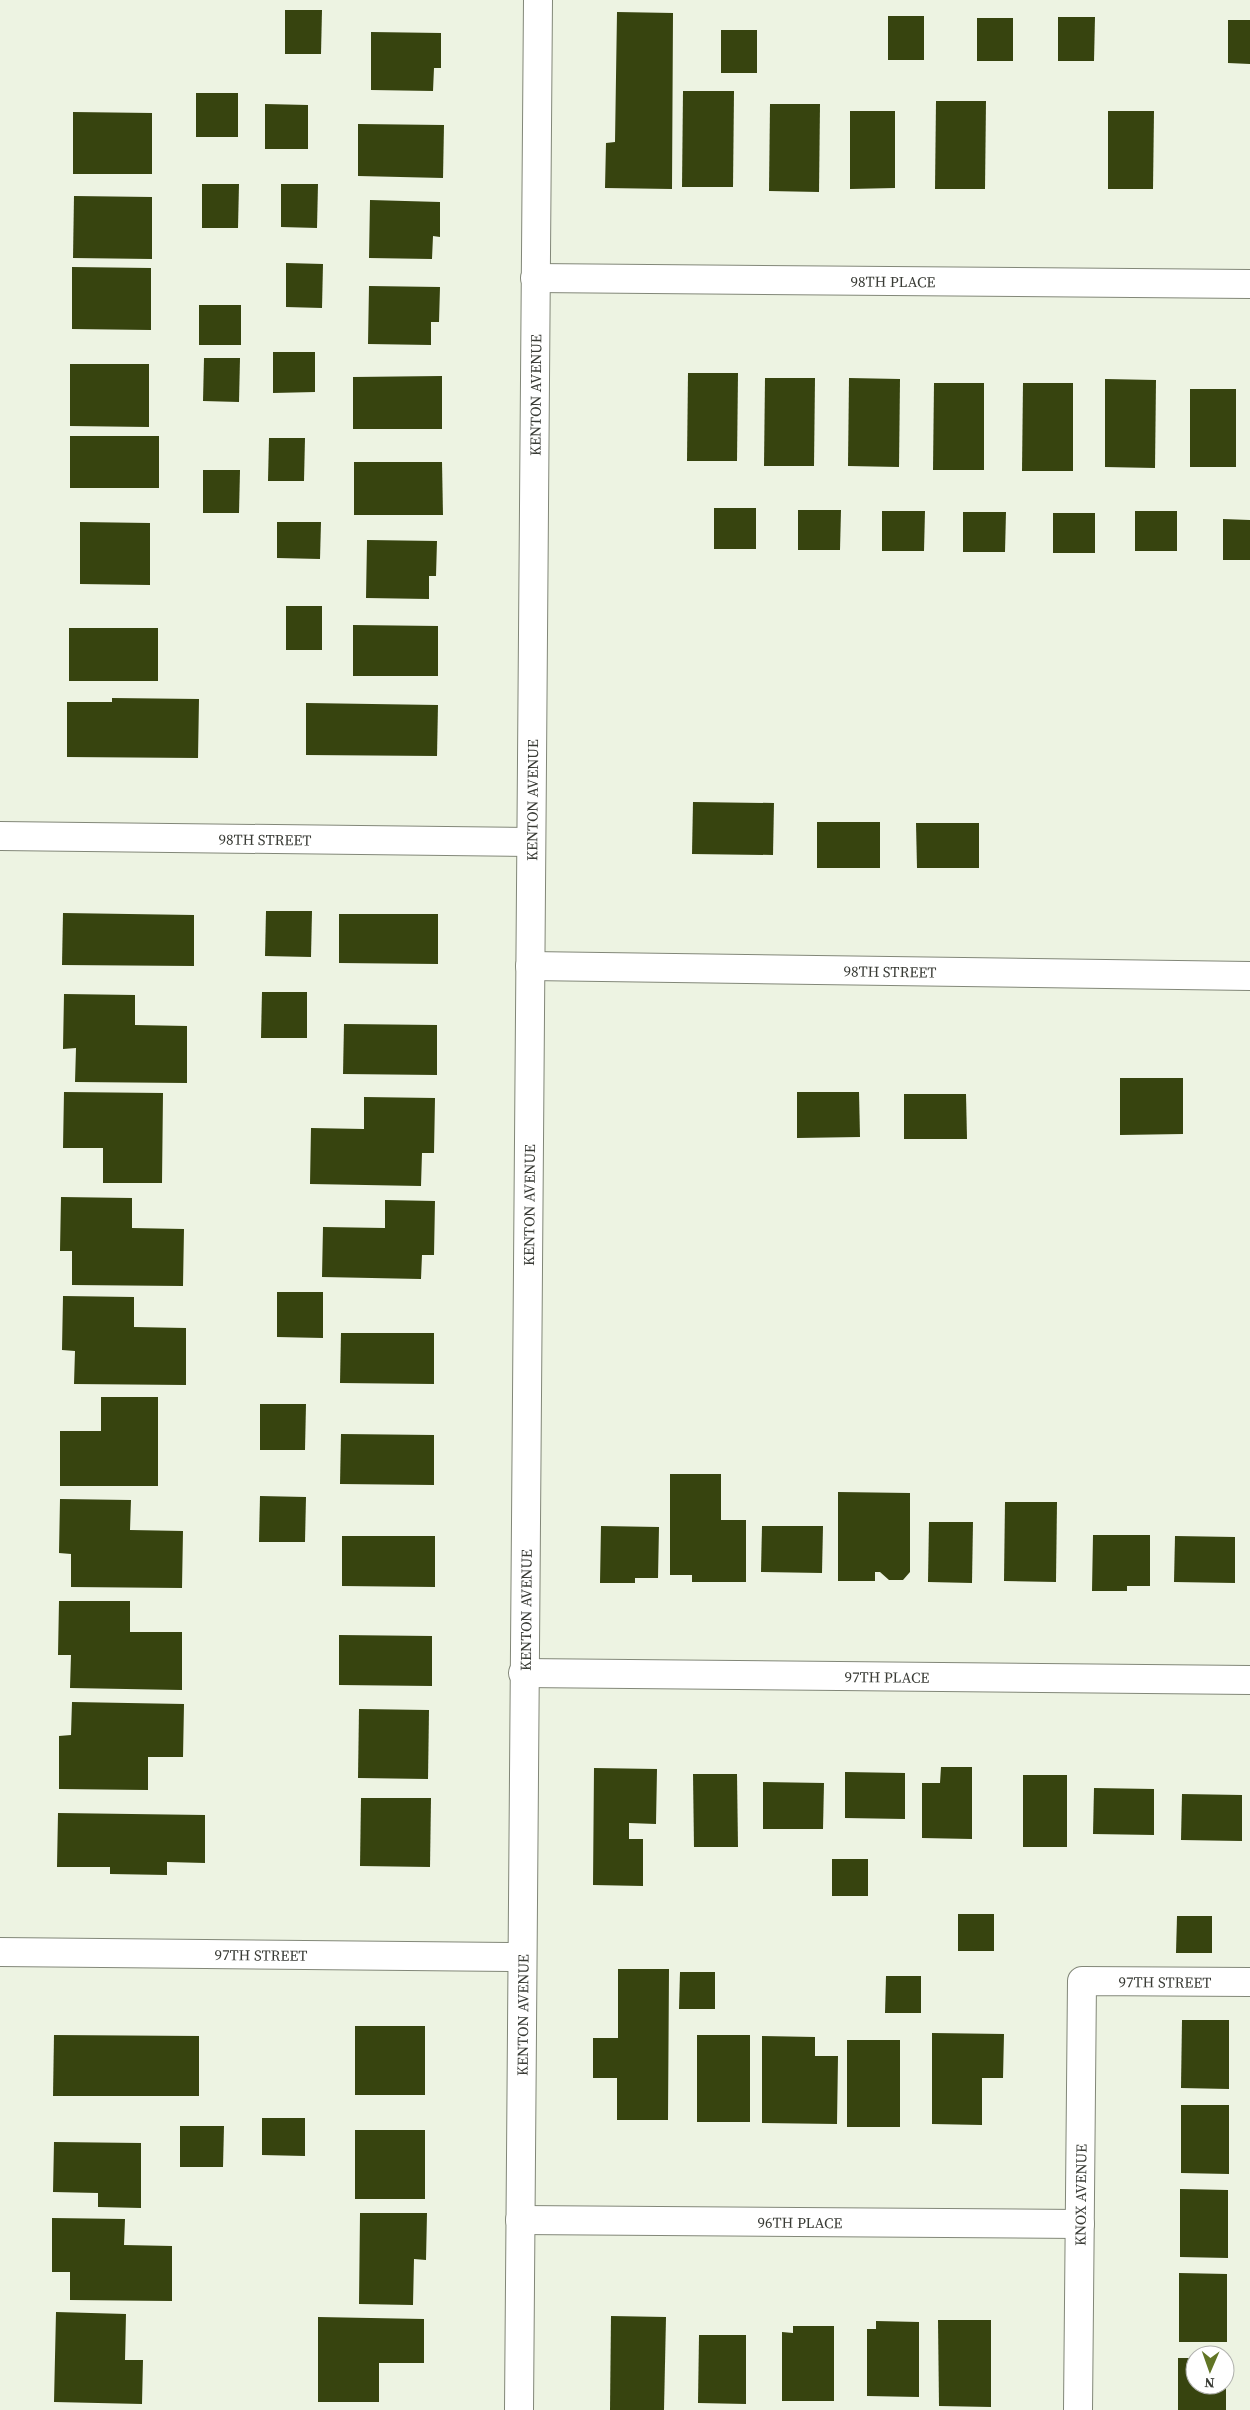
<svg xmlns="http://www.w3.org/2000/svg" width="1250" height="2410" viewBox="0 0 1250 2410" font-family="'Source Serif 4',serif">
<rect width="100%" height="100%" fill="#edf3e2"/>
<!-- building -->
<g fill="#37440f">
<path d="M 285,10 L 322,10 L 321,54 L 285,54 Z"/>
<path d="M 617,12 L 673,13 L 672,189 L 605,188 L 606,143 L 615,142 Z"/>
<rect x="888" y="16" width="36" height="44"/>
<path d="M 1058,17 L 1095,17 L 1094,61 L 1058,61 Z"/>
<rect x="977" y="18" width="36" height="43"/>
<path d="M 1228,20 L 1250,20 L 1250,64 L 1228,63 Z"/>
<rect x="721" y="30" width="36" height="43"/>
<path d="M 371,32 L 441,33 L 441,68 L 434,68 L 433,91 L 371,90 Z"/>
<path d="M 683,91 L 734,91 L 733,187 L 682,187 Z"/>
<rect x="196" y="93" width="42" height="44"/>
<path d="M 936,101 L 986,101 L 985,189 L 935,189 Z"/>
<path d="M 265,104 L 308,105 L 308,149 L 265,149 Z"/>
<path d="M 770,104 L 820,104 L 819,192 L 769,191 Z"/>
<path d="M 850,111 L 895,111 L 895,188 L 850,189 Z"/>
<path d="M 1108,111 L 1154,111 L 1153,189 L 1108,189 Z"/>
<path d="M 73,112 L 152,113 L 152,174 L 73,174 Z"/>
<path d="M 358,124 L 444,125 L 443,178 L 358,176 Z"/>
<path d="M 202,184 L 239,184 L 238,228 L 202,228 Z"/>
<path d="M 281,184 L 318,184 L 317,228 L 281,227 Z"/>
<path d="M 74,196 L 152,197 L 152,259 L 73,258 Z"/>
<path d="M 370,200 L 440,202 L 440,237 L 433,236 L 432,259 L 369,258 Z"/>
<path d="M 286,263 L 323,264 L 322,308 L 286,307 Z"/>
<path d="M 72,267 L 151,268 L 151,330 L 72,329 Z"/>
<path d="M 369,286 L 440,287 L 439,322 L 431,322 L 431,345 L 368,344 Z"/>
<rect x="199" y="305" width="42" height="40"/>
<path d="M 273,352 L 315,352 L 315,392 L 273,393 Z"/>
<path d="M 204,358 L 240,358 L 239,402 L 203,401 Z"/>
<path d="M 70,364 L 149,364 L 149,427 L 70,426 Z"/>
<path d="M 688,373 L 738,373 L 737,461 L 687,461 Z"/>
<path d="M 442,376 L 442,429 L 353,429 L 353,377 Z"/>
<path d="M 765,378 L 815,378 L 814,466 L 764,466 Z"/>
<path d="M 849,378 L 900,379 L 899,467 L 848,466 Z"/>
<path d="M 1105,379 L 1156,380 L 1155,468 L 1105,467 Z"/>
<path d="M 934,383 L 984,383 L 984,470 L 933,470 Z"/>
<path d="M 1023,383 L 1073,383 L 1073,471 L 1022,471 Z"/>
<rect x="1190" y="389" width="46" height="78"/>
<rect x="70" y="436" width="89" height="52"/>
<path d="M 269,438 L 305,438 L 304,481 L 268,481 Z"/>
<path d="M 354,462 L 442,462 L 443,515 L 354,515 Z"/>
<path d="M 203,470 L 240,470 L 239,513 L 203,513 Z"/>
<rect x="714" y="508" width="42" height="41"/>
<path d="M 798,510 L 841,510 L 840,550 L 798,550 Z"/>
<path d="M 882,511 L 925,511 L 924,551 L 882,551 Z"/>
<rect x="1135" y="511" width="42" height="40"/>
<path d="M 963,512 L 1006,512 L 1005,552 L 963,552 Z"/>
<rect x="1053" y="513" width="42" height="40"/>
<path d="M 1223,519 L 1250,520 L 1250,560 L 1223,560 Z"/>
<path d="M 80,522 L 150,523 L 150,585 L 80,584 Z"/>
<path d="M 277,522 L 321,522 L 320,559 L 277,558 Z"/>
<path d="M 367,540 L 437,541 L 436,576 L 429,576 L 429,599 L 366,598 Z"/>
<rect x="286" y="606" width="36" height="44"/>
<path d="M 353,625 L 438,626 L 438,676 L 353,676 Z"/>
<rect x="69" y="628" width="89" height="53"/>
<path d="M 112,698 L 199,699 L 198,758 L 67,757 L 67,702 L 112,702 Z"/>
<path d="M 306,703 L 438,705 L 437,756 L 306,755 Z"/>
<path d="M 693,802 L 774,803 L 773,855 L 692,854 Z"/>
<rect x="817" y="822" width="63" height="46"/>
<path d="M 916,823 L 979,823 L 979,868 L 917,868 Z"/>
<path d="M 266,911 L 312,911 L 311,957 L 265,956 Z"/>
<path d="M 63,913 L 194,915 L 194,966 L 62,965 Z"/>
<path d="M 339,914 L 438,914 L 438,964 L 339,963 Z"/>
<path d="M 262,992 L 307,992 L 307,1038 L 261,1038 Z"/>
<path d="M 64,994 L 135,995 L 135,1025 L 187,1026 L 187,1083 L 75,1082 L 76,1048 L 63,1049 Z"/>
<path d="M 344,1024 L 437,1025 L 437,1075 L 343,1074 Z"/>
<path d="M 1120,1078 L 1183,1078 L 1183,1134 L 1120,1135 Z"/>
<path d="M 64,1092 L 163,1093 L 162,1183 L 103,1183 L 103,1148 L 63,1148 Z"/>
<path d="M 797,1092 L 859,1092 L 860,1137 L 797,1138 Z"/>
<path d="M 904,1094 L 966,1094 L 967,1139 L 904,1139 Z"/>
<path d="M 364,1097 L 435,1098 L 434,1153 L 422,1153 L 421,1186 L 310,1184 L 311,1128 L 364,1129 Z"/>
<path d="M 61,1197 L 132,1198 L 132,1228 L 184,1229 L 183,1286 L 72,1285 L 72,1251 L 60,1251 Z"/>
<path d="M 385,1200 L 435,1201 L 434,1255 L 422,1255 L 421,1279 L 322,1277 L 323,1227 L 385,1228 Z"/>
<path d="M 277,1292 L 323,1292 L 323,1338 L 277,1337 Z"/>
<path d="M 63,1296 L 134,1297 L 134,1327 L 186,1328 L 186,1385 L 74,1384 L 75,1351 L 62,1350 Z"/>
<path d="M 341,1333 L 434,1333 L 434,1384 L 340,1383 Z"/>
<path d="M 101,1397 L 158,1397 L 158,1486 L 60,1486 L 60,1431 L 101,1431 Z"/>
<path d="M 260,1404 L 306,1404 L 305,1450 L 260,1450 Z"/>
<path d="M 341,1434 L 434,1435 L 434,1485 L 340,1484 Z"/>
<path d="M 670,1474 L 721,1474 L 721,1520 L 746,1520 L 746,1582 L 692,1582 L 692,1575 L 670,1575 Z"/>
<path d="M 838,1492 L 910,1493 L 910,1572 L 903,1580 L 889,1580 L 880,1572 L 875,1572 L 875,1581 L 838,1581 Z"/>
<path d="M 260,1496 L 306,1497 L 305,1542 L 259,1542 Z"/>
<path d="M 60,1499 L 131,1500 L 130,1530 L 183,1531 L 182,1588 L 71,1587 L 71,1554 L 59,1553 Z"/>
<path d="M 1005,1502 L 1057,1502 L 1056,1582 L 1004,1581 Z"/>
<path d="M 929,1522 L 973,1522 L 972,1583 L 928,1582 Z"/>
<path d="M 601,1526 L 659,1527 L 658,1578 L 635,1578 L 635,1583 L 600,1583 Z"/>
<path d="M 762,1526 L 823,1526 L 822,1573 L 761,1572 Z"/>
<path d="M 1093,1535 L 1150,1535 L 1150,1586 L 1127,1586 L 1127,1591 L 1092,1591 Z"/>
<path d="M 342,1536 L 435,1536 L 435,1587 L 342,1586 Z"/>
<path d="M 1175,1536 L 1235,1537 L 1235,1583 L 1174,1582 Z"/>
<path d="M 59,1601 L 130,1601 L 130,1632 L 182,1632 L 182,1690 L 70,1688 L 71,1655 L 58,1655 Z"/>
<path d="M 339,1635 L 432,1636 L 432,1686 L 339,1685 Z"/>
<path d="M 72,1702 L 184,1704 L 183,1757 L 148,1757 L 148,1790 L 59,1789 L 59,1736 L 71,1735 Z"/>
<path d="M 359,1709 L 429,1710 L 428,1779 L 358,1778 Z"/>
<path d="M 941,1767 L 972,1767 L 972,1839 L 922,1838 L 922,1783 L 940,1783 Z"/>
<path d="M 594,1768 L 657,1769 L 656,1824 L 629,1823 L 629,1839 L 643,1839 L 643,1886 L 593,1885 Z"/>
<path d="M 845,1772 L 905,1773 L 905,1819 L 845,1818 Z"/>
<path d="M 693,1774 L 737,1774 L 738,1847 L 694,1847 Z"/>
<rect x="1023" y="1775" width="44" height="72"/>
<path d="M 763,1782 L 824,1783 L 823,1829 L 763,1829 Z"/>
<path d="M 1094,1788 L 1154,1789 L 1154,1835 L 1093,1834 Z"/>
<path d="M 1182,1794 L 1242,1795 L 1242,1841 L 1181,1840 Z"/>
<path d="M 361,1798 L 431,1798 L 430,1867 L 360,1866 Z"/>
<path d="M 58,1813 L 205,1815 L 205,1863 L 167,1862 L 167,1875 L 110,1874 L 110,1867 L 57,1867 Z"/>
<rect x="832" y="1859" width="36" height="37"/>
<rect x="958" y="1914" width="36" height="37"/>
<path d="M 1177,1916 L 1212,1916 L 1212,1953 L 1176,1953 Z"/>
<path d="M 618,1969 L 669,1969 L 668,2120 L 617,2120 L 617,2078 L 593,2078 L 593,2038 L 618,2038 Z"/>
<path d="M 680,1972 L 715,1972 L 715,2009 L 679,2009 Z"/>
<path d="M 886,1976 L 921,1976 L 921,2013 L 885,2013 Z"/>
<path d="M 1182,2020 L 1229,2020 L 1229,2089 L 1181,2088 Z"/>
<rect x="355" y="2026" width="70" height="69"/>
<path d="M 932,2033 L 1004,2034 L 1003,2078 L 982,2078 L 982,2125 L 932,2124 Z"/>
<path d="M 54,2035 L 199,2036 L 199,2096 L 53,2096 Z"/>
<rect x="697" y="2035" width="53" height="87"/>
<path d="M 762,2036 L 815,2037 L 815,2056 L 838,2056 L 837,2124 L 762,2123 Z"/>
<rect x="847" y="2040" width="53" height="87"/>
<path d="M 1181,2105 L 1229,2105 L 1229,2174 L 1181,2173 Z"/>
<path d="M 262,2118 L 305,2118 L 305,2156 L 262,2155 Z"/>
<path d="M 180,2126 L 224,2126 L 223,2167 L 180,2167 Z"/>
<rect x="355" y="2130" width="70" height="69"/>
<path d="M 54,2142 L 141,2143 L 141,2208 L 98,2207 L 98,2193 L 53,2192 Z"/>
<path d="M 1180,2189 L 1228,2190 L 1228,2258 L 1180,2257 Z"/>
<path d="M 360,2213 L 427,2213 L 426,2260 L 414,2259 L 413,2305 L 359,2304 Z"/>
<path d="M 52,2218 L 125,2219 L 124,2245 L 172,2246 L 172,2301 L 70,2300 L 70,2272 L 52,2272 Z"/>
<path d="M 1179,2273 L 1227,2274 L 1227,2342 L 1179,2342 Z"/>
<path d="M 56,2312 L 126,2314 L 125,2360 L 143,2360 L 142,2404 L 54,2402 Z"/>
<path d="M 611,2316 L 666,2317 L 664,2410 L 610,2410 Z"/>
<path d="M 318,2317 L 424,2319 L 424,2363 L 379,2363 L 379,2402 L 318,2402 Z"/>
<path d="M 938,2320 L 991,2320 L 991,2407 L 939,2406 Z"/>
<path d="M 876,2321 L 919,2322 L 919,2397 L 867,2396 L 867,2329 L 876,2329 Z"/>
<path d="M 793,2326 L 834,2326 L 834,2401 L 782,2401 L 782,2332 L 793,2333 Z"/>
<path d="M 699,2335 L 746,2335 L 746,2404 L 698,2403 Z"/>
<path d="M 1178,2358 L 1195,2358 L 1195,2385 L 1226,2385 L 1226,2410 L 1178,2410 Z"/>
</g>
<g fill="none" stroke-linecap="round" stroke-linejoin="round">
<defs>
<g id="minor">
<path id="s1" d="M 535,278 L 1250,284"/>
<path id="s2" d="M 0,836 L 531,842"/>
<path id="s3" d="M 530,966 L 1250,976"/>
<path id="s4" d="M 523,1673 L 1250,1680"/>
<path id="s5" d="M 0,1952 L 522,1957"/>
<path id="s6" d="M 520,2220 L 1080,2224"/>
<path id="s7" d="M 519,2410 L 538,0"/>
<path id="s8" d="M 1078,2410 L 1082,1981 L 1250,1982"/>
</g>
</defs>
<!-- minor casing -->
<use href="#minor" stroke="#828778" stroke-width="30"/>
<!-- minor -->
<use href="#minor" stroke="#fff" stroke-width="28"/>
</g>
<g text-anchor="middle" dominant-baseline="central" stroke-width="5" stroke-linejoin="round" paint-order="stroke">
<!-- street labels -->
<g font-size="15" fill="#393b35" stroke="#fff">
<text stroke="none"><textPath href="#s1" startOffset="358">98TH PLACE</textPath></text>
<text stroke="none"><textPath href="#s7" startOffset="2015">KENTON AVENUE</textPath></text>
<text stroke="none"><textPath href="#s7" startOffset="1610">KENTON AVENUE</textPath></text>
<text stroke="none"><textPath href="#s2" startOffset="265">98TH STREET</textPath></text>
<text stroke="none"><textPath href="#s3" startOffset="360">98TH STREET</textPath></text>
<text stroke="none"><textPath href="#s7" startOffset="1205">KENTON AVENUE</textPath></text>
<text stroke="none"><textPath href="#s7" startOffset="800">KENTON AVENUE</textPath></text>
<text stroke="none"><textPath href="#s4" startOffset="364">97TH PLACE</textPath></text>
<text stroke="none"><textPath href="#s5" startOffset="261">97TH STREET</textPath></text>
<text stroke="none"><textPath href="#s8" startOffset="512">97TH STREET</textPath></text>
<text stroke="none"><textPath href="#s7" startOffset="395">KENTON AVENUE</textPath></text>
<text stroke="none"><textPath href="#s8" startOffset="215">KNOX AVENUE</textPath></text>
<text stroke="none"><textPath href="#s6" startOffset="280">96TH PLACE</textPath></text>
</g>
</g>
<!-- north arrow -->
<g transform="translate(1210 2370) rotate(182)"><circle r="24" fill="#ffffff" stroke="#b0b1ae"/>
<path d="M0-4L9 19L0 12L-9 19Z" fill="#617525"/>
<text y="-8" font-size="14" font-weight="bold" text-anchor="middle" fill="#393b35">N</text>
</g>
</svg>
